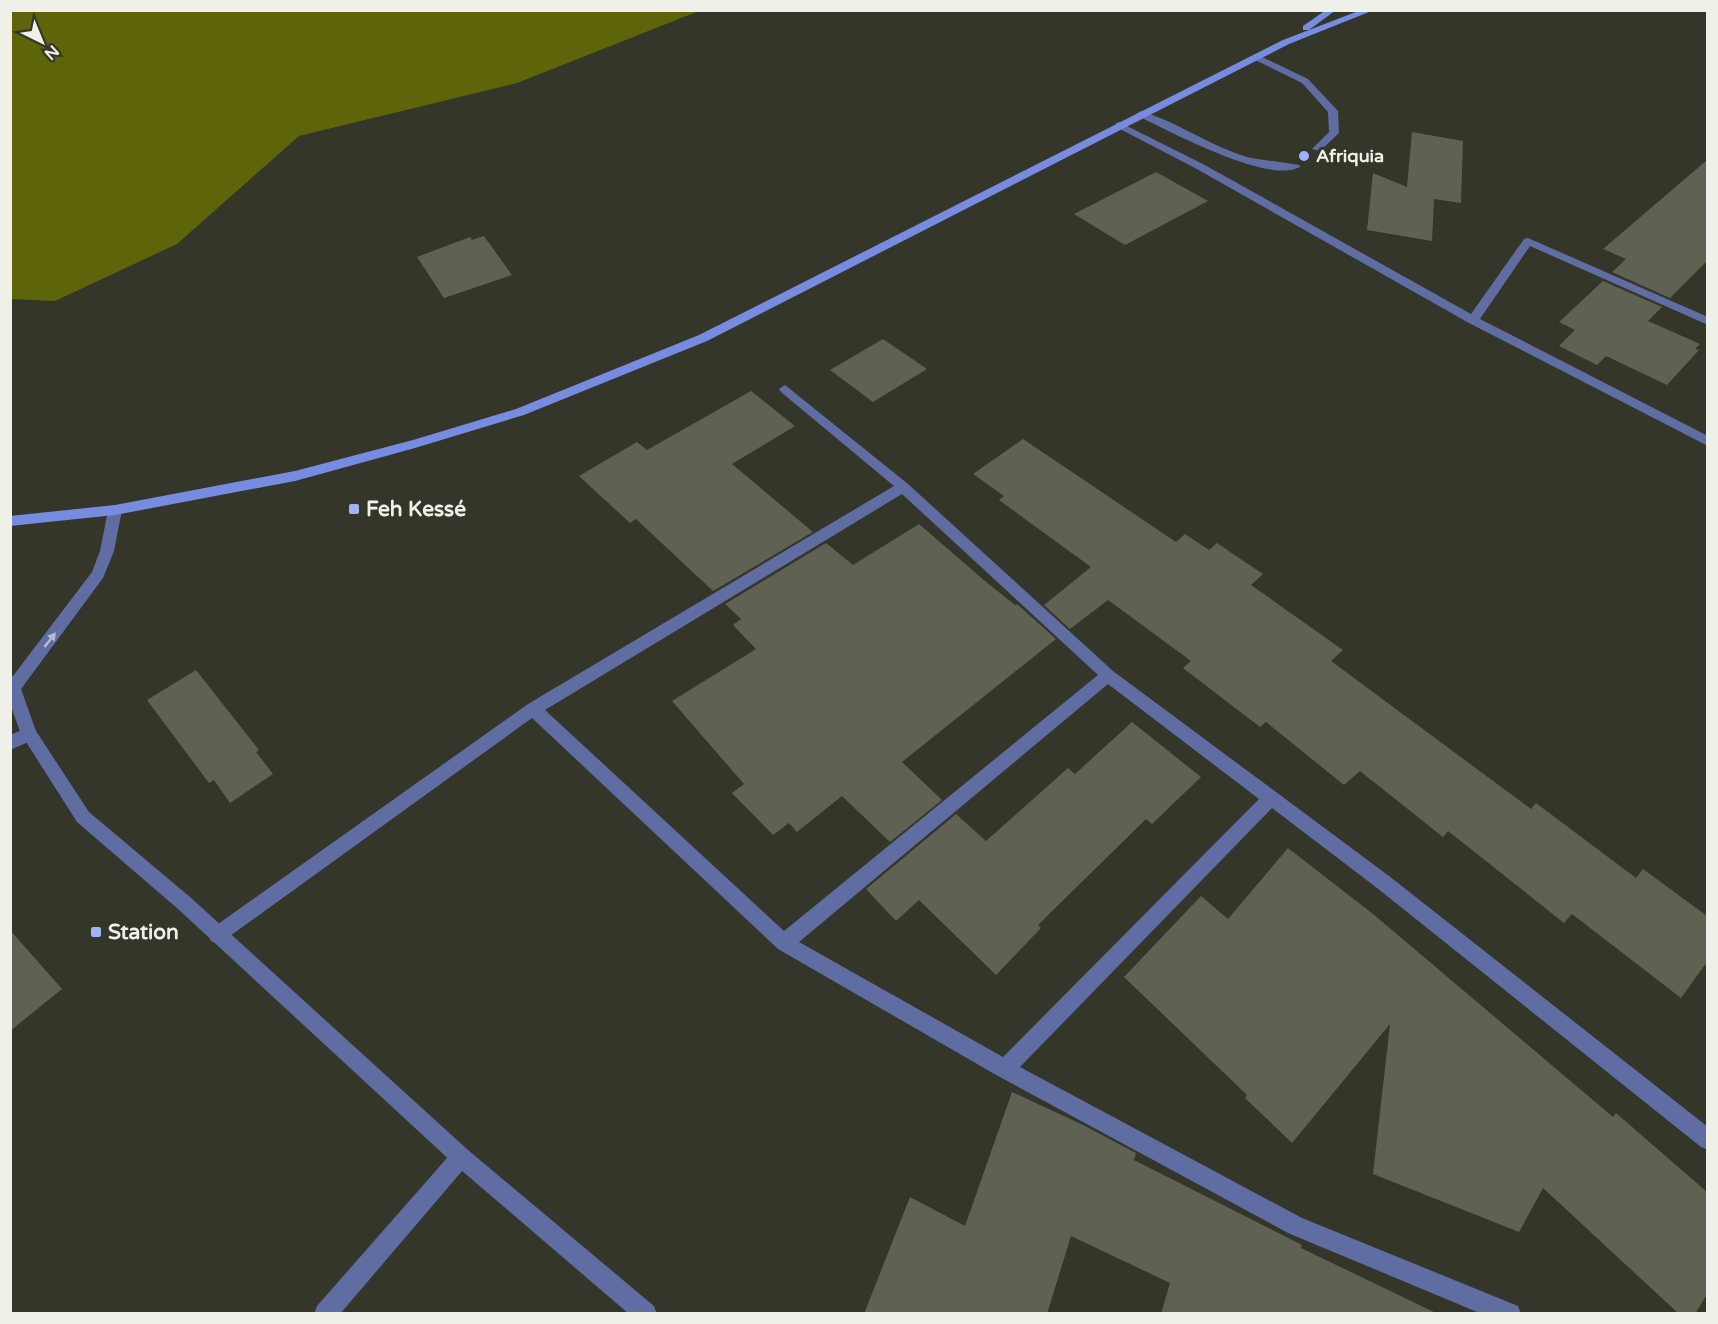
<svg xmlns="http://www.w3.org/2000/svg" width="1718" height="1324" viewBox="0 0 1718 1324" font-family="'Varela Round',sans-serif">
<rect width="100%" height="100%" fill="#343629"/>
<!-- green -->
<path fill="#5e640a" d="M 11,10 L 699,10 L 699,11 L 517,83 L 299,136 L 177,244 L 55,301 L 11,299 Z"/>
<!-- building -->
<g fill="#5f6153">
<path d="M 1412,132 L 1463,141 L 1461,203 L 1434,199 L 1432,241 L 1367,230 L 1373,173 L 1407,187 Z"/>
<path d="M 1707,160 L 1707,261 L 1670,298 L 1612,272 L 1626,259 L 1603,249 Z"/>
<path d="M 1156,172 L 1208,201 L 1125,245 L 1074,214 Z"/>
<path d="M 484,236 L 512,275 L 444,298 L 417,257 L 470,237 L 472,240 Z"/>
<path d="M 1603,281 L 1662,307 L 1648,321 L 1700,344 L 1695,349 L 1699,350 L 1667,385 L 1606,356 L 1597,365 L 1559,346 L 1575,330 L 1559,322 Z"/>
<path d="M 883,339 L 927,369 L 873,402 L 830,370 Z"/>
<path d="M 751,391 L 795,426 L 732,464 L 813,532 L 713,591 L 636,519 L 630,523 L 579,476 L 637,442 L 647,450 Z"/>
<path d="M 1023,439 L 1176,542 L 1185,534 L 1209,550 L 1217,543 L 1263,574 L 1251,585 L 1343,650 L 1331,661 L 1531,809 L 1536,803 L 1636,878 L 1643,869 L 1707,916 L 1707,962 L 1681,998 L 1572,914 L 1564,923 L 1448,831 L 1443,837 L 1360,771 L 1344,785 L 1266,722 L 1260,727 L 1183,668 L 1191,661 L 1108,600 L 1070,629 L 1044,605 L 1091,567 L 999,500 L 1004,496 L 973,474 Z"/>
<path d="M 919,524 L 985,581 L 1015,605 L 1017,604 L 1056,639 L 902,762 L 942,800 L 890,842 L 842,796 L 797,832 L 789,823 L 773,835 L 732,793 L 744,784 L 672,701 L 756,649 L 733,625 L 741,619 L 725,604 L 826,543 L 853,565 Z"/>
<path d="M 196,670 L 259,750 L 256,752 L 273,774 L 230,803 L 214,780 L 209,783 L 147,700 Z"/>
<path d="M 1132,722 L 1201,777 L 1152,824 L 1146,819 L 1038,925 L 1041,928 L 996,975 L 919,900 L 896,921 L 866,889 L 956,814 L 986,841 L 1068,768 L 1075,774 Z"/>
<path d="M 1288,848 L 1373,914 L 1613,1117 L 1616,1113 L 1707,1192 L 1707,1294 L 1695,1314 L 1679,1314 L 1543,1188 L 1519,1232 L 1373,1174 L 1390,1024 L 1292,1143 L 1245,1098 L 1247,1095 L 1124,977 L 1201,896 L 1228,919 Z"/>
<path d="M 10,930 L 62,989 L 10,1031 Z"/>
<path d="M 1012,1092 L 1083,1125 L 1136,1153 L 1134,1160 L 1302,1245 L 1301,1248 L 1438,1314 L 1161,1314 L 1170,1283 L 1071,1236 L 1047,1314 L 864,1314 L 910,1197 L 965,1226 Z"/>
</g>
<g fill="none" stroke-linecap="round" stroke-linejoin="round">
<!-- service -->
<g fill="#5f6da3" fill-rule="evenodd">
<path d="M 1256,54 L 1308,79 L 1338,111 L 1339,133 L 1320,151 L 1312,149 L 1329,132 L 1328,112 L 1302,83 L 1253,59 L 1253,55 Z"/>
<path d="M 1141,111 C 1178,122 1210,146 1247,157 C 1258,160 1299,164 1301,166 C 1273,187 1167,130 1138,116 L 1136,114 Z"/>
</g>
<!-- minor -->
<g fill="#5f6da3" fill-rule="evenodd">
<path d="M 1119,122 L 1203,164 L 1471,314 L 1524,239 L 1528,238 L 1708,317 L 1708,325 L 1530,246 L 1480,319 L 1708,436 L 1708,446 L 1469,323 L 1195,168 L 1116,127 L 1116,123 Z"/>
<path d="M 785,385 L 908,484 L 1113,671 L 1389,876 L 1708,1127 L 1708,1150 L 1701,1147 L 1377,888 L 1272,808 L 1020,1067 L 1302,1218 L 1518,1306 L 1521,1314 L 1482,1314 L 1288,1233 L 998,1076 L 778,949 L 532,718 L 223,941 L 217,944 L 211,941 L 208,935 L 211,929 L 528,704 L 894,486 L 781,392 L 779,389 ZM 902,494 L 1098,675 L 784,931 L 545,710 ZM 1108,684 L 1259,799 L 1003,1057 L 799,942 Z"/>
<path d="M 29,727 L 35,729 L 37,734 L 35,739 L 10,750 L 10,735 Z"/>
<path d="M 461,1147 L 468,1150 L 471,1157 L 468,1164 L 340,1314 L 314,1314 L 317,1306 L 454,1150 Z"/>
</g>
<!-- tertiary -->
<path fill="#5f6da3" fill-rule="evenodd" d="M 115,505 L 122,510 L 114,551 L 103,578 L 21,689 L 36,731 L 89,812 L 190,897 L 468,1150 L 654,1306 L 657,1314 L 629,1314 L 454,1164 L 178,909 L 77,822 L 21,734 L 10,704 L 10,675 L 13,676 L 92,572 L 100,551 L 108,510 Z"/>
<!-- secondary -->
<g fill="#778ce1" fill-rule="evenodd">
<path d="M 1326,10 L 1336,10 L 1309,30 L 1303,30 L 1303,26 Z"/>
<path d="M 1361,10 L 1374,10 L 1289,44 L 707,341 L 524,415 L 415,448 L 295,481 L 115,515 L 10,526 L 10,516 L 115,505 L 295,471 L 413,440 L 516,409 L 699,335 L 1283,40 Z"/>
</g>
</g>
<!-- one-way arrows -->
<defs><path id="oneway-solid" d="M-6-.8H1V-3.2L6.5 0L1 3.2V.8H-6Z" transform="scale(1.5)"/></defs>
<use fill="#b5bccc" href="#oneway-solid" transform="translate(50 640) rotate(-52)"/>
<!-- markers -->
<g fill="#9fb3fd" stroke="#343629" stroke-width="2">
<circle cx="1304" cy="156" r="6"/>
<rect x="348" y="503" width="12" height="12" rx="3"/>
<rect x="90" y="926" width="12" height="12" rx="3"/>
</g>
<g text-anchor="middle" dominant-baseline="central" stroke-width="6" stroke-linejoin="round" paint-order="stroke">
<!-- far-poi labels -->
<g font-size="18" font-weight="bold" fill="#eff0e8" stroke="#343629" text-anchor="start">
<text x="1316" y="156">Afriquia</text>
</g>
<!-- poi labels -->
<g font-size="21" font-weight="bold" fill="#eff0e8" stroke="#343629" text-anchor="start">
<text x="366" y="509">Feh Kessé</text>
<text x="108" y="932">Station</text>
</g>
</g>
<!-- border -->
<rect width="1718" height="1324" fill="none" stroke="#eff0e8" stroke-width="24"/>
<!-- north arrow -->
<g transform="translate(42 42) rotate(137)" stroke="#343629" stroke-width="4.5" paint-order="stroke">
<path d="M0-4.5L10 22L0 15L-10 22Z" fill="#eff0e8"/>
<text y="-9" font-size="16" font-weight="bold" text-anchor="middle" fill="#eff0e8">N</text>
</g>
</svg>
